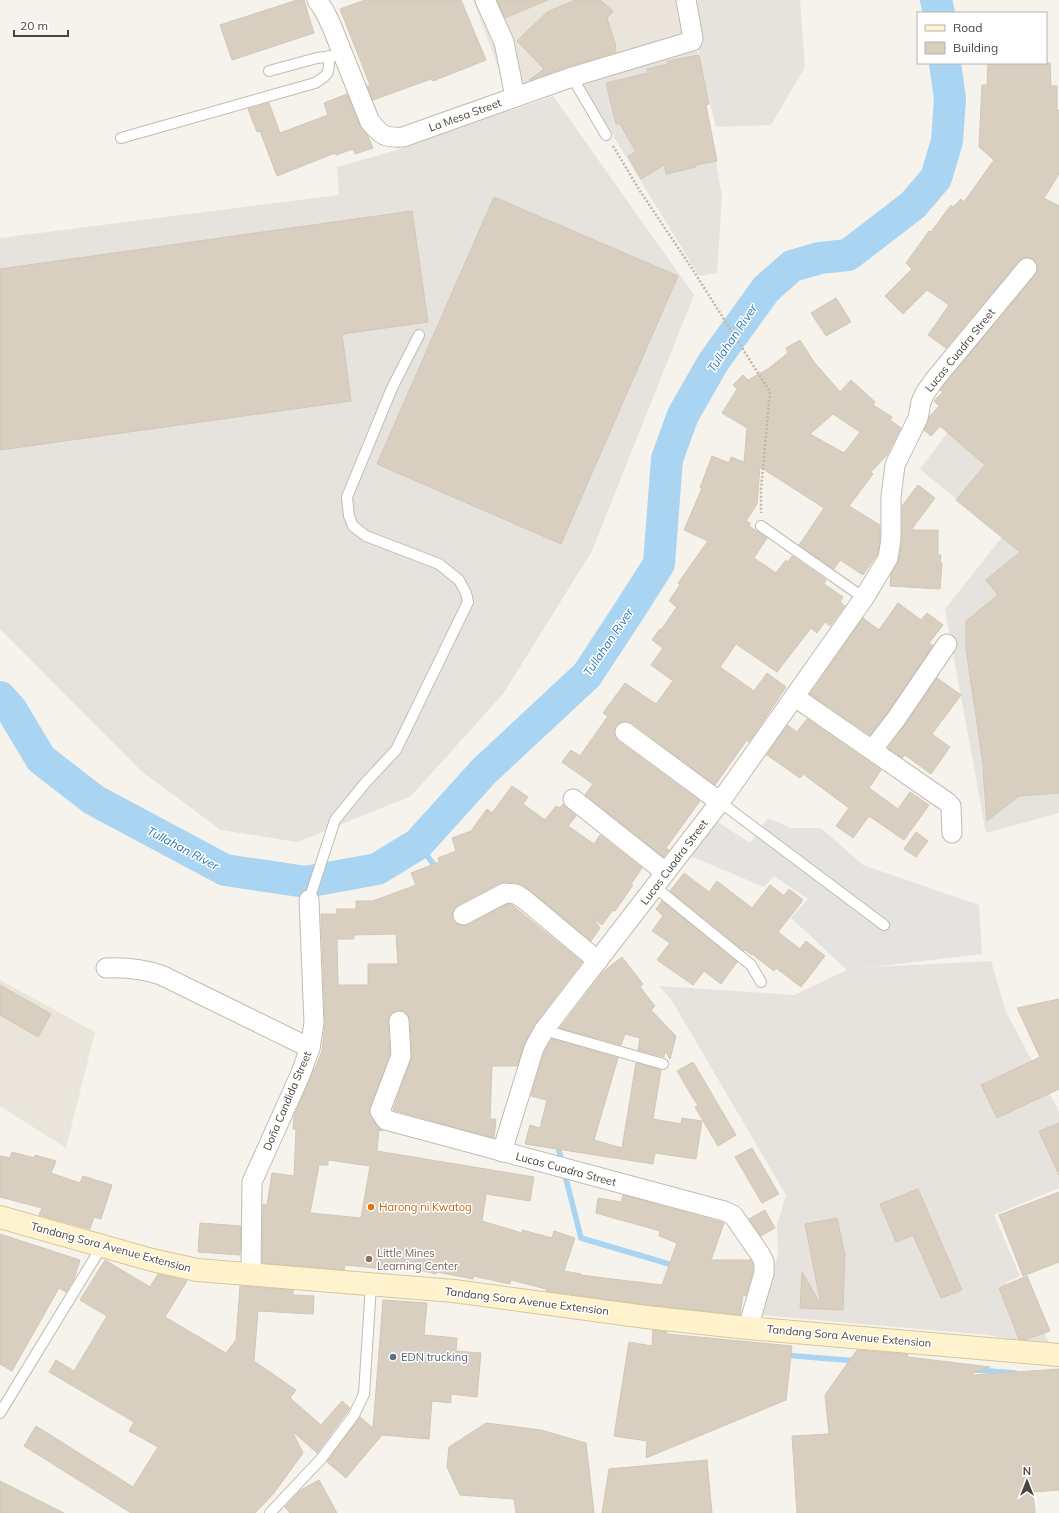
<svg xmlns="http://www.w3.org/2000/svg" width="1059" height="1513" viewBox="0 0 1059 1513" font-family="Mulish,sans-serif">
<rect width="100%" height="100%" fill="#f6f3ec"/>
<!-- residential -->
<g fill="#eae5da">
<path d="M 473,0 L 690,0 L 692,37 L 510,100 Z"/>
<path d="M 0,980 L 95,1032 L 66,1148 L 0,1106 Z"/>
</g>
<!-- industrial -->
<g fill="#e6e2dd">
<path d="M 697,0 L 800,0 L 805,67 L 771,125 L 716,127 L 702,72 L 696,34 Z"/>
<path d="M 696,46 L 722,197 L 717,273 L 699,276 L 582,85 L 601,76 Z"/>
<path d="M 553,96 L 694,295 L 592,551 L 503,694 L 411,796 L 298,842 L 221,830 L 141,771 L 0,629 L 0,238 L 339,195 L 337,167 L 394,151 Z"/>
<path d="M 1059,384 L 1059,813 L 986,833 L 945,609 L 1002,537 L 920,469 L 948,432 Z"/>
<path d="M 991,961 L 1006,1012 L 1059,1111 L 1059,1188 L 994,1215 L 1020,1276 L 1005,1283 L 1015,1305 L 1030,1299 L 1051,1347 L 988,1335 L 758,1315 L 778,1255 L 777,1225 L 786,1195 L 671,999 L 659,986 L 794,995 L 847,970 L 874,967 Z"/>
</g>
<!-- parking -->
<path fill="#e5e3e0" d="M 712,818 L 750,843 L 768,818 L 791,828 L 821,828 L 863,865 L 979,905 L 982,954 L 847,970 L 791,918 L 808,899 L 774,876 L 764,887 L 683,853 Z"/>
<g fill="none" stroke-linecap="round" stroke-linejoin="round">
<!-- stream -->
<g stroke="#a9d4f2" stroke-width="5.5">
<path d="M 938,4 L 939,0"/>
<path d="M 418,844 L 438,870"/>
<path d="M 557,1142 L 562,1163"/>
<path d="M 564,1171 L 581,1238 L 676,1266"/>
<path d="M 784,1355 L 857,1361"/>
<path d="M 976,1370 L 1015,1373"/>
</g>
<!-- river -->
<g stroke="#a9d4f2" stroke-width="32">
<path d="M 936,0 L 939,13"/>
<path d="M 0,697 L 11,709 L 41,759 L 94,800 L 225,870 L 306,882 L 377,869 L 418,844 L 484,771 L 587,675 L 629,611 L 659,564 L 667,459 L 683,415 L 714,361 L 766,289 L 792,266 L 820,258 L 848,255 L 913,205 L 936,178 L 947,141 L 950,99 L 945,63"/>
</g>
</g>
<!-- building -->
<g fill="#d8cfc1" stroke="#d3c7b4" fill-rule="evenodd">
<path d="M 297,0 L 304,0 L 314,33 L 232,60 L 220,25 Z"/>
<path d="M 365,0 L 461,0 L 486,60 L 433,81 L 431,79 L 373,100 L 367,86 L 370,85 L 340,9 Z"/>
<path d="M 497,0 L 548,0 L 505,18 Z"/>
<path d="M 575,0 L 600,0 L 613,11 L 607,18 L 616,46 L 615,46 L 616,52 L 569,66 L 529,80 L 544,69 L 517,41 L 547,12 Z"/>
<path d="M 699,55 L 709,104 L 706,105 L 717,161 L 695,165 L 696,167 L 666,174 L 664,165 L 641,179 L 628,156 L 636,152 L 620,124 L 616,124 L 606,83 L 648,73 L 647,69 L 668,64 L 667,61 Z"/>
<path d="M 1009,63 L 1050,63 L 1051,86 L 1057,86 L 1057,110 L 1059,110 L 1059,174 L 1044,198 L 1059,206 L 1059,793 L 1019,796 L 987,821 L 983,770 L 984,771 L 966,649 L 966,621 L 998,595 L 986,580 L 1020,552 L 956,500 L 985,465 L 940,426 L 931,436 L 924,430 L 930,416 L 939,406 L 934,401 L 943,392 L 940,390 L 1035,275 L 1038,270 L 1037,265 L 1034,260 L 1029,257 L 1024,258 L 1019,261 L 946,348 L 928,335 L 949,305 L 927,290 L 903,314 L 885,296 L 912,269 L 906,263 L 929,231 L 931,232 L 951,205 L 953,207 L 961,199 L 964,202 L 994,160 L 979,147 L 982,85 L 987,85 L 988,64 Z"/>
<path d="M 347,94 L 360,126 L 368,136 L 373,148 L 355,154 L 353,149 L 336,155 L 335,153 L 277,176 L 260,131 L 257,132 L 248,109 L 269,103 L 280,133 L 328,115 L 324,103 Z"/>
<path d="M 494,197 L 678,276 L 561,544 L 377,464 Z"/>
<path d="M 412,211 L 428,322 L 342,334 L 351,401 L 0,450 L 0,269 Z"/>
<path d="M 836,298 L 851,322 L 826,336 L 811,313 Z"/>
<path d="M 800,340 L 814,362 L 840,392 L 851,380 L 875,402 L 873,405 L 892,417 L 890,420 L 901,428 L 887,455 L 871,472 L 873,474 L 849,506 L 880,525 L 880,538 L 878,553 L 863,575 L 840,560 L 834,569 L 799,545 L 824,508 L 760,467 L 757,504 L 746,521 L 750,523 L 749,526 L 767,538 L 754,558 L 776,573 L 786,560 L 788,562 L 792,556 L 826,580 L 824,584 L 843,597 L 840,602 L 845,606 L 830,626 L 825,622 L 817,633 L 811,628 L 777,672 L 736,644 L 720,667 L 754,691 L 767,673 L 786,687 L 749,742 L 747,740 L 715,785 L 632,723 L 627,721 L 621,722 L 616,726 L 614,730 L 615,736 L 618,741 L 700,801 L 666,848 L 669,850 L 663,857 L 585,795 L 593,784 L 562,762 L 571,750 L 580,756 L 608,716 L 603,713 L 625,683 L 656,704 L 673,681 L 651,665 L 663,648 L 652,640 L 660,629 L 661,630 L 677,607 L 669,601 L 680,585 L 678,583 L 708,541 L 684,530 L 702,488 L 700,488 L 712,456 L 729,463 L 731,457 L 744,462 L 747,428 L 722,413 L 737,389 L 733,385 L 743,375 L 748,380 L 768,369 L 788,353 L 786,348 ZM 833,414 L 860,432 L 844,453 L 810,434 Z"/>
<path d="M 918,485 L 935,498 L 911,530 L 938,530 L 938,555 L 941,555 L 940,563 L 942,563 L 940,589 L 890,586 L 891,574 L 899,560 L 902,541 L 902,506 Z"/>
<path d="M 898,603 L 921,620 L 927,613 L 943,625 L 929,643 L 933,646 L 887,713 L 870,735 L 810,694 L 863,618 L 879,630 Z"/>
<path d="M 937,678 L 961,695 L 932,734 L 950,747 L 931,774 L 905,755 L 902,758 L 888,748 L 905,725 Z"/>
<path d="M 807,719 L 881,770 L 869,788 L 898,809 L 910,792 L 929,805 L 904,840 L 869,816 L 853,838 L 836,826 L 849,808 L 803,774 L 800,778 L 767,755 L 787,725 L 797,732 Z"/>
<path d="M 512,786 L 528,797 L 523,804 L 545,820 L 556,806 L 560,808 L 563,804 L 576,816 L 568,826 L 594,844 L 600,835 L 642,868 L 631,884 L 633,885 L 615,911 L 613,910 L 602,925 L 593,918 L 600,928 L 591,941 L 532,892 L 517,883 L 506,882 L 500,883 L 458,905 L 454,909 L 452,914 L 453,920 L 457,924 L 463,926 L 468,925 L 507,904 L 512,905 L 582,962 L 534,1025 L 524,1045 L 517,1066 L 492,1066 L 490,1119 L 496,1119 L 494,1138 L 393,1110 L 412,1055 L 410,1020 L 408,1015 L 404,1011 L 398,1010 L 393,1012 L 389,1016 L 388,1022 L 390,1054 L 369,1112 L 377,1126 L 383,1131 L 379,1130 L 377,1151 L 534,1177 L 530,1201 L 486,1194 L 482,1221 L 522,1233 L 522,1230 L 552,1238 L 554,1231 L 575,1238 L 564,1271 L 581,1274 L 580,1275 L 662,1285 L 677,1243 L 659,1236 L 660,1231 L 596,1213 L 598,1198 L 621,1202 L 623,1195 L 724,1223 L 711,1260 L 751,1260 L 753,1265 L 753,1271 L 746,1296 L 743,1295 L 740,1315 L 648,1305 L 546,1291 L 546,1289 L 511,1280 L 510,1284 L 473,1276 L 473,1279 L 437,1272 L 436,1274 L 396,1264 L 395,1270 L 345,1265 L 344,1270 L 262,1263 L 263,1204 L 267,1205 L 272,1173 L 294,1176 L 296,1129 L 293,1129 L 294,1116 L 314,1069 L 315,1069 L 322,1051 L 325,1023 L 321,914 L 337,914 L 336,909 L 356,909 L 356,901 L 373,901 L 416,885 L 411,873 L 439,862 L 438,858 L 456,851 L 452,838 L 471,831 L 487,809 L 492,813 ZM 396,934 L 398,964 L 368,964 L 368,985 L 338,985 L 337,939 L 354,939 L 354,935 ZM 328,1160 L 370,1166 L 361,1218 L 310,1213 L 319,1165 L 328,1165 Z"/>
<path d="M 916,832 L 928,841 L 916,857 L 904,849 Z"/>
<path d="M 684,873 L 709,892 L 717,881 L 752,908 L 770,885 L 784,896 L 789,889 L 803,900 L 778,932 L 800,949 L 806,941 L 825,956 L 801,987 L 776,968 L 774,971 L 752,954 L 752,955 L 745,950 L 744,951 L 670,891 Z"/>
<path d="M 662,901 L 737,962 L 721,984 L 704,971 L 693,985 L 657,960 L 670,943 L 652,931 L 663,916 L 656,909 Z"/>
<path d="M 622,957 L 643,984 L 640,987 L 655,1006 L 651,1010 L 676,1036 L 670,1059 L 665,1051 L 664,1057 L 638,1050 L 640,1038 L 625,1034 L 621,1045 L 560,1028 L 603,972 Z"/>
<path d="M 0,985 L 51,1014 L 38,1037 L 0,1015 Z"/>
<path d="M 1059,999 L 1059,1089 L 997,1118 L 981,1085 L 1040,1057 L 1017,1008 Z"/>
<path d="M 552,1039 L 618,1058 L 594,1140 L 622,1148 L 636,1063 L 661,1070 L 653,1119 L 681,1124 L 682,1118 L 702,1121 L 696,1159 L 655,1153 L 653,1164 L 525,1144 L 530,1125 L 540,1128 L 547,1100 L 531,1096 L 544,1052 Z"/>
<path d="M 693,1062 L 736,1135 L 718,1146 L 695,1107 L 698,1106 L 677,1071 Z"/>
<path d="M 1059,1123 L 1059,1175 L 1039,1131 Z"/>
<path d="M 752,1148 L 779,1194 L 762,1203 L 735,1157 Z"/>
<path d="M 12,1152 L 34,1158 L 35,1155 L 56,1161 L 51,1173 L 80,1183 L 83,1176 L 112,1185 L 101,1219 L 94,1217 L 90,1229 L 39,1215 L 42,1208 L 0,1197 L 0,1156 L 10,1158 Z"/>
<path d="M 918,1189 L 962,1290 L 941,1298 L 913,1235 L 896,1242 L 880,1204 Z"/>
<path d="M 1059,1192 L 1059,1262 L 1023,1276 L 999,1215 Z"/>
<path d="M 765,1210 L 775,1228 L 761,1236 L 749,1219 Z"/>
<path d="M 837,1218 L 845,1255 L 843,1310 L 800,1308 L 802,1272 L 821,1305 L 805,1224 Z"/>
<path d="M 200,1223 L 241,1226 L 240,1255 L 198,1252 Z"/>
<path d="M 0,1234 L 80,1260 L 74,1279 L 66,1292 L 59,1288 L 12,1371 L 0,1364 Z"/>
<path d="M 105,1260 L 150,1287 L 158,1274 L 187,1281 L 165,1317 L 226,1353 L 236,1340 L 240,1286 L 293,1290 L 293,1295 L 314,1296 L 313,1314 L 258,1311 L 254,1361 L 296,1390 L 290,1398 L 321,1425 L 342,1401 L 350,1408 L 317,1453 L 292,1431 L 303,1453 L 274,1493 L 255,1513 L 131,1513 L 24,1446 L 36,1426 L 133,1487 L 158,1447 L 129,1431 L 134,1422 L 49,1372 L 56,1360 L 74,1371 L 107,1316 L 80,1300 Z"/>
<path d="M 1027,1276 L 1050,1331 L 1025,1340 L 1019,1339 L 999,1288 Z"/>
<path d="M 383,1300 L 427,1303 L 424,1335 L 457,1338 L 456,1351 L 481,1353 L 477,1397 L 451,1394 L 451,1403 L 432,1401 L 429,1439 L 382,1435 L 346,1478 L 327,1462 L 360,1417 L 373,1428 Z"/>
<path d="M 653,1330 L 667,1332 L 667,1334 L 792,1346 L 786,1400 L 646,1458 L 647,1441 L 614,1436 L 629,1342 L 652,1346 Z"/>
<path d="M 857,1350 L 907,1354 L 908,1357 L 990,1367 L 973,1373 L 974,1375 L 1059,1369 L 1059,1490 L 1033,1492 L 1035,1513 L 797,1513 L 792,1436 L 829,1434 L 825,1395 Z"/>
<path d="M 486,1423 L 541,1430 L 586,1443 L 594,1513 L 516,1513 L 514,1499 L 460,1495 L 447,1467 L 449,1447 Z"/>
<path d="M 707,1460 L 712,1513 L 602,1513 L 609,1469 Z"/>
<path d="M 319,1480 L 337,1513 L 290,1513 L 285,1507 L 301,1490 Z"/>
<path d="M 0,1481 L 64,1513 L 0,1513 Z"/>
</g>
<g fill="none" stroke-linecap="round" stroke-linejoin="round">
<defs>
<g id="lane">
<path d="M 269,71 L 317,58 L 335,56"/>
<path d="M 572,77 L 606,135"/>
<path d="M 121,138 L 315,83 C 330,74 329,73 329,56"/>
<path d="M 761,526 L 864,598"/>
<path d="M 720,802 L 884,925"/>
<path d="M 655,887 L 751,965 L 761,982"/>
<path d="M 309,900 L 335,820 L 366,782 L 396,750 L 468,602 L 466,593 L 459,580 L 439,564 L 366,536 L 353,526 L 349,516 L 347,497 L 392,388 L 419,335"/>
<path d="M 544,1030 L 663,1064"/>
<path d="M 0,1413 L 102,1246"/>
<path d="M 270,1513 L 321,1459 L 354,1415 L 364,1394 L 371,1285"/>
</g>
<g id="street">
<path d="M 317,0 L 325,12 L 332,27 L 370,122 C 382,136 385,138 403,137 L 572,77 L 692,41 L 693,38 L 686,0"/>
<path d="M 485,0 L 504,42 L 515,97"/>
<path d="M 795,697 L 947,802 L 951,806 L 952,833"/>
<path d="M 625,732 L 720,802"/>
<path d="M 872,750 L 896,719 L 947,644"/>
<path d="M 573,799 L 665,872"/>
<path d="M 463,915 L 505,893 L 516,894 L 525,900 L 598,961"/>
<path d="M 106,968 C 125,967 143,969 161,975 L 310,1048"/>
<path d="M 399,1021 L 401,1056 L 380,1111 L 386,1120 L 724,1211 L 733,1215 L 760,1254 L 764,1262 L 764,1273 L 748,1328"/>
<path d="M 502,1152 L 534,1048 L 544,1030 L 720,802 L 864,598 L 888,558 L 891,539 L 891,497 L 895,465 L 918,418 L 921,402 L 925,393 L 935,379 L 1027,268"/>
<path d="M 251,1274 L 252,1182 L 301,1073 L 310,1048 L 314,1023 L 309,900"/>
</g>
<path id="secondary" d="M 0,1217 L 152,1260 L 197,1270 L 454,1291 L 646,1317 L 748,1328 L 1059,1355"/>
</defs>
<!-- lane casing -->
<use href="#lane" stroke="#c2bbae" stroke-width="12"/>
<!-- street casing -->
<use href="#street" stroke="#c2bbae" stroke-width="21"/>
<!-- secondary casing -->
<use href="#secondary" stroke="#d6c79b" stroke-width="24"/>
<!-- path -->
<path stroke="#c4b79f" stroke-width="2.5" stroke-dasharray="2 2" stroke-linecap="butt" d="M 613,146 L 640,191 L 691,267 L 770,392 L 761,489 L 761,513"/>
<!-- lane -->
<use href="#lane" stroke="#fff" stroke-width="10"/>
<!-- street -->
<use href="#street" stroke="#fff" stroke-width="19"/>
<!-- secondary -->
<use href="#secondary" stroke="#fff3cd" stroke-width="22"/>
</g>
<!-- markers -->
<circle fill="#e8710a" stroke="#fff" stroke-width="1.5" cx="371" cy="1207" r="4"/>
<circle fill="#8d6e63" stroke="#fff" stroke-width="1.5" cx="369" cy="1259" r="4"/>
<circle fill="#5c6f8a" stroke="#fff" stroke-width="1.5" cx="393" cy="1357" r="4"/>
<g text-anchor="middle" dominant-baseline="central" stroke-width="3" stroke-linejoin="round" paint-order="stroke">
<!-- street labels -->
<g font-size="11" fill="#4b4439" stroke="#fff">
<text transform="translate(465 115) rotate(-20)">La Mesa Street</text>
<text transform="translate(960 350) rotate(-51)">Lucas Cuadra Street</text>
<text transform="translate(674 862) rotate(-53)">Lucas Cuadra Street</text>
<text transform="translate(287 1101) rotate(-67)">Doña Candida Street</text>
<text transform="translate(566 1169) rotate(15)">Lucas Cuadra Street</text>
<text transform="translate(111 1247) rotate(15)">Tandang Sora Avenue Extension</text>
<text transform="translate(527 1301) rotate(7)">Tandang Sora Avenue Extension</text>
<text transform="translate(849 1336) rotate(5)">Tandang Sora Avenue Extension</text>
</g>
<!-- food labels -->
<g font-size="11" fill="#c56008" stroke="#fff" text-anchor="start">
<text x="379" y="1207">Harong ni Kwatog</text>
</g>
<!-- education labels -->
<g font-size="11" fill="#785e54" stroke="#fff" text-anchor="start">
<text x="377" y="1253">Little Mines<tspan x="377" dy="13">Learning Center</tspan></text>
</g>
<!-- service labels -->
<g font-size="11" fill="#4e5e75" stroke="#fff" text-anchor="start">
<text x="401" y="1357">EDN trucking</text>
</g>
<!-- water labels -->
<g font-size="12" font-style="italic" fill="#2e7ab2" stroke="#fff">
<text transform="translate(732 338) rotate(-56)">Tullahan River</text>
<text transform="translate(608 642) rotate(-56)">Tullahan River</text>
<text transform="translate(183 848) rotate(28)">Tullahan River</text>
</g>
</g>
<!-- legend -->
<rect x="917" y="12" width="130" height="52" fill="#ffffff" stroke="#b7b4b0"/>
<rect x="925" y="25" width="20" height="6" fill="#fff3cd" stroke="#b7b4b0"/>
<text x="953" y="32" font-size="12" fill="#4b4439">Road</text>
<rect x="925" y="42" width="20" height="12" fill="#d8cfc1" stroke="#b7b4b0"/>
<text x="953" y="52" font-size="12" fill="#4b4439">Building</text>
<!-- north arrow -->
<g transform="translate(1027 1481)" stroke="#ffffff" stroke-width="3" paint-order="stroke">
<path d="M0-3L7 15L0 10L-7 15Z" fill="#4b4439"/>
<text y="-6" font-size="11" font-weight="bold" text-anchor="middle" fill="#4b4439">N</text>
</g>
<!-- scale -->
<path d="M14 30v6h54v-6" fill="none" stroke="#4b4439" stroke-width="2"/>
<text x="20" y="30" font-size="12" fill="#4b4439" stroke="#ffffff" stroke-width="3" paint-order="stroke">20 m</text>
</svg>
